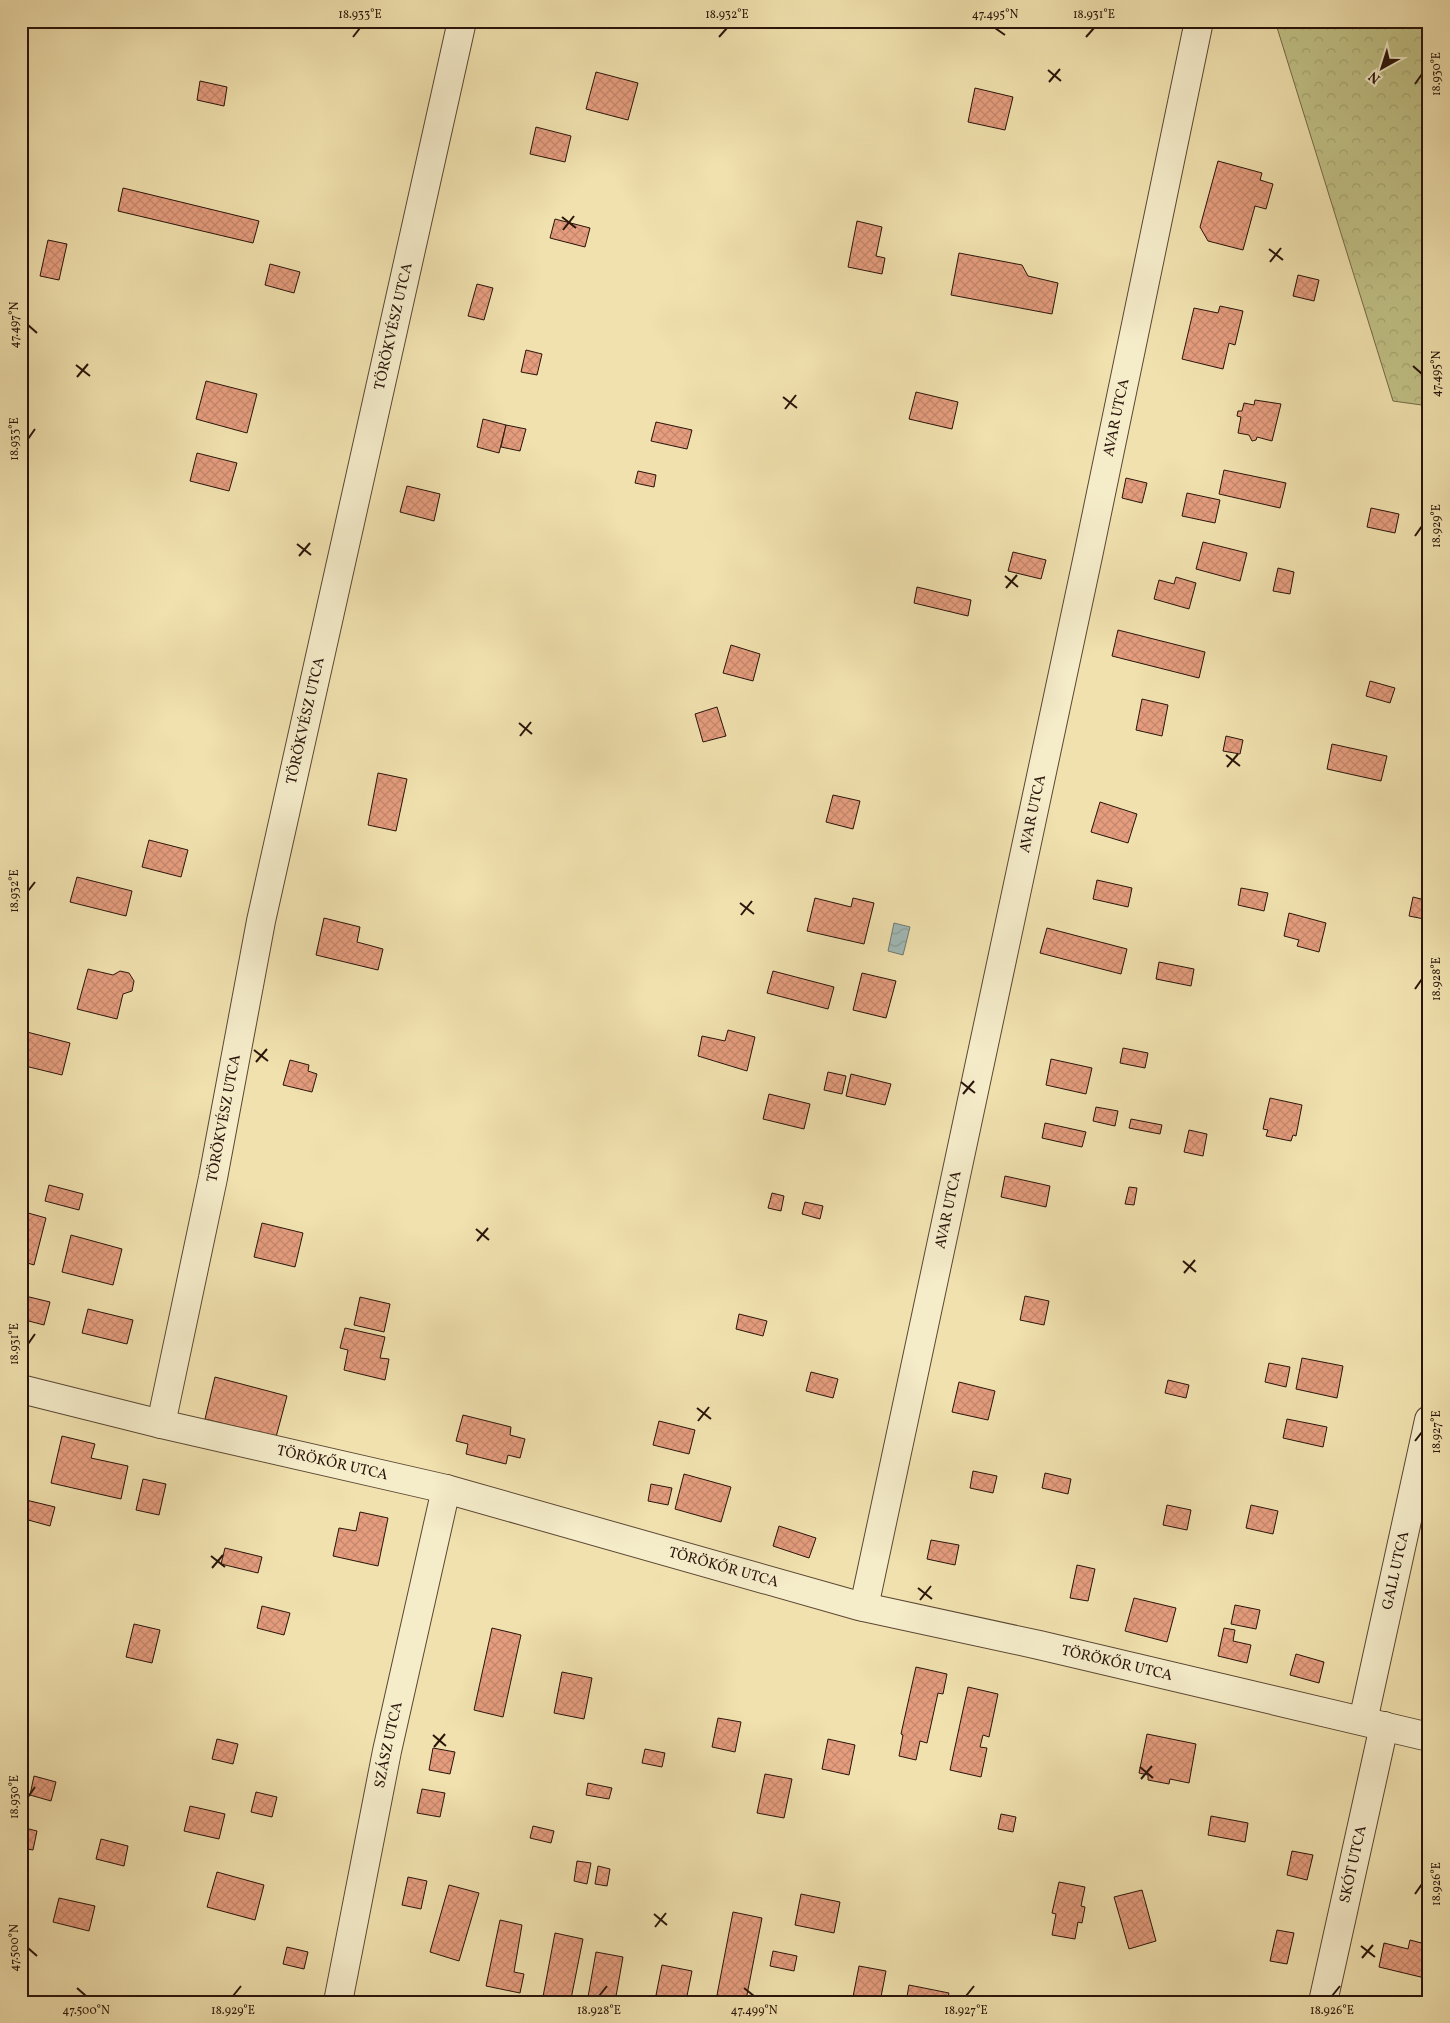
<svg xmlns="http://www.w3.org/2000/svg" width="1450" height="2023" viewBox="0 0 1450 2023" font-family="Vollkorn,serif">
<defs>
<pattern id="forest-crowns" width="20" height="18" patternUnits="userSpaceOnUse" patternTransform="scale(1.25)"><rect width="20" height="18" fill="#c0c186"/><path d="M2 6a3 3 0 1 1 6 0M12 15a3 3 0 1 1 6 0" fill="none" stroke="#a5a572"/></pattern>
<pattern id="water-waves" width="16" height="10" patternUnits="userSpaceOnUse" patternTransform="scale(1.25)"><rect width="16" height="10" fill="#a1bab7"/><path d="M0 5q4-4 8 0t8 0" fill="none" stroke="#8b9f9c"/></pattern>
<pattern id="building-cross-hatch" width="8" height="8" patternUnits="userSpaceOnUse" patternTransform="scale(1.25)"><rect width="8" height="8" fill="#e59d7e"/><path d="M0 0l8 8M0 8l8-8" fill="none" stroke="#c4866c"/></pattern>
</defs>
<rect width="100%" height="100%" fill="#f0e1ae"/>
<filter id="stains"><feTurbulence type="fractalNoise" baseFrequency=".004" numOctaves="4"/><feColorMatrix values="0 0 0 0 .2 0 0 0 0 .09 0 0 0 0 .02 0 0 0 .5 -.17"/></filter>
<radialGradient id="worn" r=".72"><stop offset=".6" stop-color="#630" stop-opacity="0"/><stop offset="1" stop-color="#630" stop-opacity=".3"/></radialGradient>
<!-- forest -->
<path fill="url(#forest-crowns)" stroke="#746a48" d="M 1275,21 L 1429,21 L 1429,406 L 1393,401 Z"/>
<!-- water -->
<path fill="url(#water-waves)" stroke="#717872" d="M 894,923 L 910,927 L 903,955 L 888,951 Z"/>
<!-- building -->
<g fill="url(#building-cross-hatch)" stroke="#29140a">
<path d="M 596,72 L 638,83 L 628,120 L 586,109 Z"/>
<path d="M 200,81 L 227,87 L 224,106 L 197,100 Z"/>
<path d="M 975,88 L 1013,97 L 1005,130 L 968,122 Z"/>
<path d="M 536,127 L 571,136 L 565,162 L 530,154 Z"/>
<path d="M 1218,161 L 1262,173 L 1260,180 L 1273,184 L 1266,209 L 1255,206 L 1243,250 L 1208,241 L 1200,227 Z"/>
<path d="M 123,188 L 259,221 L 253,243 L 118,211 Z"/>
<path d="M 555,219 L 590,228 L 585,247 L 550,238 Z"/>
<path d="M 857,221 L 882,227 L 876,256 L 885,258 L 882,274 L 848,267 Z"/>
<path d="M 48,240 L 67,244 L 59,280 L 40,276 Z"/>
<path d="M 959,253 L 1022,265 L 1028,276 L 1058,283 L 1052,314 L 951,295 Z"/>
<path d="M 270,264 L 300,272 L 294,293 L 265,285 Z"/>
<path d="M 1298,275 L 1319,280 L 1314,301 L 1293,296 Z"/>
<path d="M 477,284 L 493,288 L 484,320 L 468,316 Z"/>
<path d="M 1220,306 L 1243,311 L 1235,345 L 1229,343 L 1223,369 L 1182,359 L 1194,308 L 1218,313 Z"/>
<path d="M 526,350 L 542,354 L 537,375 L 521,372 Z"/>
<path d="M 206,381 L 257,394 L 247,433 L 196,419 Z"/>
<path d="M 916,392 L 958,402 L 952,429 L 909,419 Z"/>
<path d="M 1255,400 L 1281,404 L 1272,441 L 1257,437 L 1256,440 L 1252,441 L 1249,435 L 1238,433 L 1241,417 L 1237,416 L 1238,411 L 1242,411 L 1244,403 L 1254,405 Z"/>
<path d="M 483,419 L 506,425 L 499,453 L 477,447 Z"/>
<path d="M 656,422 L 692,430 L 687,449 L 651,441 Z"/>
<path d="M 506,425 L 526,429 L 520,451 L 501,447 Z"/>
<path d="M 197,453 L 237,463 L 229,491 L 190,481 Z"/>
<path d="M 1224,470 L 1286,483 L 1280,508 L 1219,494 Z"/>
<path d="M 638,471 L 656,475 L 654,487 L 635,483 Z"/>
<path d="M 1126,478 L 1147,483 L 1142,503 L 1122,498 Z"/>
<path d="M 407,486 L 440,494 L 434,521 L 400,512 Z"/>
<path d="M 1187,493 L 1220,500 L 1215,523 L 1182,516 Z"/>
<path d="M 1425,499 L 1429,500 L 1429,513 L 1422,512 Z"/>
<path d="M 1371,508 L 1399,514 L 1395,533 L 1367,527 Z"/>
<path d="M 1203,542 L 1247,553 L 1240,581 L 1196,569 Z"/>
<path d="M 1013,552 L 1046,560 L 1041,579 L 1008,571 Z"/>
<path d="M 1278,568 L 1294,572 L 1290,594 L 1273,591 Z"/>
<path d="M 1176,577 L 1196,583 L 1189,609 L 1154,599 L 1159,580 L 1174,584 Z"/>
<path d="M 917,587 L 971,600 L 968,616 L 914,603 Z"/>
<path d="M 1118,630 L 1205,652 L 1199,678 L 1112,656 Z"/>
<path d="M 731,645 L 760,654 L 753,681 L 723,673 Z"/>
<path d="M 1370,681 L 1395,688 L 1390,703 L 1366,696 Z"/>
<path d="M 1142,699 L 1168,705 L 1162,736 L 1136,730 Z"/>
<path d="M 717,707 L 726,736 L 703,742 L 695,714 Z"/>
<path d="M 1226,736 L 1243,740 L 1240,754 L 1223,751 Z"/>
<path d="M 1332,744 L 1387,756 L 1381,781 L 1327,769 Z"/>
<path d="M 378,773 L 407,779 L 396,831 L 368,825 Z"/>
<path d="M 833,795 L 860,801 L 853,829 L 826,822 Z"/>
<path d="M 1100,802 L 1137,814 L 1128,843 L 1091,832 Z"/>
<path d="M 149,840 L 188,850 L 181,877 L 142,867 Z"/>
<path d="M 77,877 L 132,891 L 126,916 L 70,902 Z"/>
<path d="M 1097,880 L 1132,888 L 1128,907 L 1093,899 Z"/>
<path d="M 1241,888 L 1268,893 L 1264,911 L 1238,905 Z"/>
<path d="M 1413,897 L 1429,901 L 1429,920 L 1409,916 Z"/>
<path d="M 815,898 L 851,907 L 853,898 L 874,903 L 864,944 L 807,931 Z"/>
<path d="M 1289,913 L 1326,923 L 1319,952 L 1297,946 L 1299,940 L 1284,936 Z"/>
<path d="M 324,918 L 360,927 L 357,942 L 383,949 L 378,970 L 316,955 Z"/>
<path d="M 1047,928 L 1127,949 L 1121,974 L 1040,953 Z"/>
<path d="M 1159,962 L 1194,969 L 1191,986 L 1156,979 Z"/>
<path d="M 88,969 L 113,975 L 120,971 L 129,973 L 134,981 L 132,991 L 123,994 L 117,1019 L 77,1009 Z"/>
<path d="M 773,971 L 834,987 L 828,1009 L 767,993 Z"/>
<path d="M 862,973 L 896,981 L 886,1018 L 853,1010 Z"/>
<path d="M 728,1030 L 755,1037 L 747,1071 L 698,1056 L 702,1036 L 725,1041 Z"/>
<path d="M 23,1031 L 70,1043 L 62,1075 L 21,1065 L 21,1039 Z"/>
<path d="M 1123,1048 L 1148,1053 L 1145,1068 L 1120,1063 Z"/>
<path d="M 1051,1059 L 1092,1068 L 1086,1094 L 1046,1085 Z"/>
<path d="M 290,1060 L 309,1065 L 308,1071 L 317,1074 L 312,1092 L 283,1085 Z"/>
<path d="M 828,1072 L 846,1076 L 842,1094 L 824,1090 Z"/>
<path d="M 851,1074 L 891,1084 L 885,1105 L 846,1096 Z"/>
<path d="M 769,1094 L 810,1104 L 804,1129 L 763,1119 Z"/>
<path d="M 1270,1098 L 1302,1105 L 1296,1136 L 1293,1135 L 1291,1141 L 1266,1136 L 1268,1130 L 1263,1129 Z"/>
<path d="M 1096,1107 L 1118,1111 L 1115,1126 L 1093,1121 Z"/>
<path d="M 1131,1119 L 1162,1125 L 1160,1134 L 1129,1128 Z"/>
<path d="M 1045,1123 L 1086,1132 L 1082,1147 L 1042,1138 Z"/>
<path d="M 1189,1130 L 1207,1134 L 1203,1156 L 1184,1152 Z"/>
<path d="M 1005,1176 L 1050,1186 L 1046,1207 L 1001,1197 Z"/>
<path d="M 49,1185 L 83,1194 L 79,1210 L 45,1201 Z"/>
<path d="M 1129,1187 L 1137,1188 L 1134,1205 L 1125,1204 Z"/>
<path d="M 772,1193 L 784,1196 L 781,1211 L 768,1208 Z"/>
<path d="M 805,1202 L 823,1206 L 820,1219 L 802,1214 Z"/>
<path d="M 21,1211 L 46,1218 L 34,1265 L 21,1261 Z"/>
<path d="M 262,1223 L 303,1233 L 295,1267 L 254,1257 Z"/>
<path d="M 71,1235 L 122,1249 L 113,1285 L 62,1272 Z"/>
<path d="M 21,1295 L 50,1302 L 44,1325 L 21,1319 Z"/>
<path d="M 1025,1296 L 1049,1301 L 1044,1325 L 1020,1320 Z"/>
<path d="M 360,1297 L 390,1304 L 384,1332 L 354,1325 Z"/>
<path d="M 88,1309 L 133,1320 L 127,1344 L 82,1333 Z"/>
<path d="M 739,1314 L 767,1321 L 763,1336 L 736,1329 Z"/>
<path d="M 345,1328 L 385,1337 L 380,1358 L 389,1359 L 385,1380 L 344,1370 L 348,1350 L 340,1348 Z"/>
<path d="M 1302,1358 L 1343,1366 L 1337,1398 L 1296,1389 Z"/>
<path d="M 1269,1363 L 1290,1367 L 1286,1387 L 1265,1382 Z"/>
<path d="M 811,1372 L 838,1379 L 833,1398 L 806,1391 Z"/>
<path d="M 215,1377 L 287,1396 L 276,1437 L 205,1419 Z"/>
<path d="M 1168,1380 L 1189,1385 L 1186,1398 L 1165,1393 Z"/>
<path d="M 959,1382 L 995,1391 L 988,1420 L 952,1412 Z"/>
<path d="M 463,1415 L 511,1427 L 510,1435 L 525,1439 L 520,1458 L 508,1455 L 506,1464 L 466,1454 L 468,1444 L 456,1441 Z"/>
<path d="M 1287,1419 L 1327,1427 L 1323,1447 L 1283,1438 Z"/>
<path d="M 659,1421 L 695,1430 L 689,1454 L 653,1445 Z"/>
<path d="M 62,1436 L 95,1444 L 91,1458 L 128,1466 L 121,1499 L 51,1483 Z"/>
<path d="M 973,1471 L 997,1476 L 993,1493 L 970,1488 Z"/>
<path d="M 1045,1473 L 1071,1479 L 1068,1494 L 1042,1488 Z"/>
<path d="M 684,1474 L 731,1487 L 721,1522 L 675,1509 Z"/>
<path d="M 143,1479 L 166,1484 L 159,1515 L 136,1510 Z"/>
<path d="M 651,1484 L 672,1488 L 668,1505 L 648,1501 Z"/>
<path d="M 26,1500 L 55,1507 L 50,1526 L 21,1518 Z"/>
<path d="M 1167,1505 L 1191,1510 L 1187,1530 L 1163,1525 Z"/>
<path d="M 1251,1505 L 1278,1511 L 1273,1534 L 1246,1528 Z"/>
<path d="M 360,1512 L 388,1518 L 378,1566 L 333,1556 L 339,1528 L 356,1531 Z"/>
<path d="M 779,1526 L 816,1538 L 809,1558 L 773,1546 Z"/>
<path d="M 931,1540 L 959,1545 L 955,1565 L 927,1559 Z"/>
<path d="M 225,1548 L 262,1557 L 258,1573 L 221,1564 Z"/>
<path d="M 1077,1565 L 1095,1569 L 1088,1601 L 1070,1598 Z"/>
<path d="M 1134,1598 L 1176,1608 L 1167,1642 L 1125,1631 Z"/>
<path d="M 1235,1605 L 1260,1610 L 1256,1629 L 1231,1624 Z"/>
<path d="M 262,1606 L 290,1613 L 284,1635 L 257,1628 Z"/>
<path d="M 134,1624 L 160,1630 L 152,1663 L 126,1657 Z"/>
<path d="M 492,1628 L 521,1635 L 503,1717 L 474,1710 Z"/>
<path d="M 1224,1628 L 1235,1630 L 1233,1641 L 1251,1645 L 1247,1663 L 1218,1656 Z"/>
<path d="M 1296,1654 L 1324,1662 L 1319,1683 L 1290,1675 Z"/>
<path d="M 916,1667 L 947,1674 L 943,1694 L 938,1693 L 927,1743 L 920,1741 L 916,1760 L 899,1756 L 903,1735 L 901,1734 Z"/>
<path d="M 562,1672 L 592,1678 L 584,1719 L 554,1713 Z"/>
<path d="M 968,1687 L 998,1694 L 989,1737 L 983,1735 L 980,1747 L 987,1748 L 981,1777 L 950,1770 Z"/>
<path d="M 718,1718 L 741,1722 L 735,1752 L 712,1747 Z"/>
<path d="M 1147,1734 L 1196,1744 L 1189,1783 L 1170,1779 L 1169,1784 L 1148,1780 L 1148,1775 L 1139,1773 Z"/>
<path d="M 217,1739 L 238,1744 L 233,1764 L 212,1759 Z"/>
<path d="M 828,1739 L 855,1745 L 849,1775 L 822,1769 Z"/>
<path d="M 433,1748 L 455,1752 L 450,1774 L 429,1770 Z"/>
<path d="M 645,1749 L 665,1753 L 662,1767 L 642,1763 Z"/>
<path d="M 1429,1770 L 1429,1797 L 1422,1795 Z"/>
<path d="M 765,1774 L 792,1779 L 784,1818 L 757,1813 Z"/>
<path d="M 34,1776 L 56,1782 L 51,1801 L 30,1795 Z"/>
<path d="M 588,1783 L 612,1788 L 609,1799 L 586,1795 Z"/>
<path d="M 422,1789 L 445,1793 L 440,1817 L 417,1813 Z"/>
<path d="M 256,1792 L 277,1797 L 272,1817 L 251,1812 Z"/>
<path d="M 190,1806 L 225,1814 L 219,1839 L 184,1831 Z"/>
<path d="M 1001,1814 L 1016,1817 L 1013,1832 L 998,1829 Z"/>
<path d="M 1211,1816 L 1248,1823 L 1245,1842 L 1208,1835 Z"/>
<path d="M 533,1826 L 554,1831 L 551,1843 L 530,1838 Z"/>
<path d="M 21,1827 L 37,1831 L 33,1850 L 21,1848 Z"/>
<path d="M 101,1839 L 128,1846 L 124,1866 L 96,1859 Z"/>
<path d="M 1292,1851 L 1313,1855 L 1307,1880 L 1287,1875 Z"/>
<path d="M 577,1861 L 591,1863 L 587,1884 L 574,1881 Z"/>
<path d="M 598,1866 L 610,1869 L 607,1886 L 595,1884 Z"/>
<path d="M 217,1872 L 264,1885 L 255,1920 L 207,1907 Z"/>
<path d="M 408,1877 L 427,1881 L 421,1909 L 402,1905 Z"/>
<path d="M 1059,1882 L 1085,1887 L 1081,1906 L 1085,1907 L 1082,1923 L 1078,1922 L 1075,1939 L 1052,1935 L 1056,1914 L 1052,1913 Z"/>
<path d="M 449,1885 L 479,1893 L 459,1961 L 430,1952 Z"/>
<path d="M 1142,1890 L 1156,1941 L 1129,1949 L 1114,1897 Z"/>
<path d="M 801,1894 L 840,1902 L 834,1933 L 795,1925 Z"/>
<path d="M 59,1898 L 95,1906 L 89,1931 L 53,1922 Z"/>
<path d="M 733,1912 L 762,1918 L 746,2000 L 717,1995 Z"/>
<path d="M 500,1920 L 522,1925 L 514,1972 L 524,1974 L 520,1993 L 486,1986 Z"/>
<path d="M 1277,1930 L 1294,1933 L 1287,1964 L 1270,1961 Z"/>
<path d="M 555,1933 L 583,1939 L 571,1999 L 560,1997 L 559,2002 L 542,2002 Z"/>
<path d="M 1410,1940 L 1429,1945 L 1429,1979 L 1379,1967 L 1384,1943 L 1408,1949 Z"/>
<path d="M 287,1947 L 308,1952 L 304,1969 L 283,1964 Z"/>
<path d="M 773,1951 L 797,1956 L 794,1971 L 770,1966 Z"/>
<path d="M 596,1952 L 623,1957 L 615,2002 L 588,1997 Z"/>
<path d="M 662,1965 L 692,1971 L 686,2001 L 656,1995 Z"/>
<path d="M 859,1966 L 886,1971 L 880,2002 L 852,2002 Z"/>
<path d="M 909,1985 L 949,1993 L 947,2002 L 906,2002 Z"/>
</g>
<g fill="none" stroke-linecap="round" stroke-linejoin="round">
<defs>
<g id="street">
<path id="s1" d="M 21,1389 L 161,1424 L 446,1489 L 859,1606 L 1039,1645 L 1429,1737"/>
<path id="s2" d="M 161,1424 L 213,1178 L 261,921 L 462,21"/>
<path id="s3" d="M 864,1607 L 1088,556 L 1199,21"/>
<path id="s4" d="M 1363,1721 L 1429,1420"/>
<path id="s5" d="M 338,2002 L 387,1751 L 446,1489"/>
<path id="s6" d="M 1323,2002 L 1384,1726"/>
</g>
</defs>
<!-- street casing -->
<use href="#street" stroke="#5b4733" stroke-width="30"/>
<!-- street -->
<use href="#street" stroke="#f5ecca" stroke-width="28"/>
</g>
<!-- ticks -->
<path fill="none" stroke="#29140a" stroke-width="2" d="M 995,28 L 1005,35M 353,37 L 360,28M 719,37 L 727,28M 1086,37 L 1094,28M 1048,70 L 1061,81M 1049,82 L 1060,69M 1415,84 L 1422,74M 562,217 L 576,228M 563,230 L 574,216M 1269,249 L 1283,260M 1270,262 L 1281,248M 28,325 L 37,333M 76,365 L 90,376M 1413,366 L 1422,374M 77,377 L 88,364M 783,397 L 797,408M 785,409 L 796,395M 28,439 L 35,429M 1415,536 L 1422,526M 297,544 L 311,555M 299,556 L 310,543M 1005,576 L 1018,587M 1006,588 L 1017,575M 519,723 L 532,734M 520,736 L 531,722M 1226,755 L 1240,766M 1227,767 L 1238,754M 28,891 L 35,882M 740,903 L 754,914M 741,915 L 752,901M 1415,989 L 1422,979M 254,1050 L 268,1061M 256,1062 L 267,1049M 961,1082 L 975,1093M 963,1094 L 974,1081M 476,1229 L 489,1240M 477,1241 L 488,1228M 1183,1261 L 1196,1272M 1184,1273 L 1195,1260M 28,1344 L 35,1334M 697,1408 L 711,1419M 698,1421 L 709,1407M 1415,1441 L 1422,1432M 211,1556 L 225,1567M 212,1568 L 223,1555M 918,1588 L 932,1599M 920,1600 L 931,1586M 433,1735 L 446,1746M 434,1747 L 445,1734M 1140,1767 L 1153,1778M 1141,1779 L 1152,1766M 28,1797 L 35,1787M 1415,1894 L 1422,1884M 654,1914 L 667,1925M 655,1927 L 666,1913M 1361,1946 L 1375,1957M 28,1948 L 37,1956M 1362,1958 L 1373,1945M 77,1988 L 86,1996M 744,1988 L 754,1996M 233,1996 L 241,1986M 599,1996 L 607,1986M 966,1996 L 974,1986M 1332,1996 L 1340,1986"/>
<g text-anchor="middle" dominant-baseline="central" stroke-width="4" stroke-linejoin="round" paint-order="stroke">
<!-- street labels -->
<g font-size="15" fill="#29140a" stroke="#f5ecca">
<text stroke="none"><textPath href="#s2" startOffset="1122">TÖRÖKVÉSZ UTCA</textPath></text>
<text stroke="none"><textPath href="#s3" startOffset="1216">AVAR UTCA</textPath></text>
<text stroke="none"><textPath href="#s2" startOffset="718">TÖRÖKVÉSZ UTCA</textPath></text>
<text stroke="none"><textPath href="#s3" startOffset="811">AVAR UTCA</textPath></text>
<text stroke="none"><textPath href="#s2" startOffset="312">TÖRÖKVÉSZ UTCA</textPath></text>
<text stroke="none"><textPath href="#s3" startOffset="406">AVAR UTCA</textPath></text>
<text stroke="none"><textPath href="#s1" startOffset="320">TÖRÖKŐR UTCA</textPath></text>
<text stroke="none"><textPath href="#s1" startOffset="725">TÖRÖKŐR UTCA</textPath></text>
<text stroke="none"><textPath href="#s4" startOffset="154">GALL UTCA</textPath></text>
<text stroke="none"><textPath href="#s1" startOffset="1130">TÖRÖKŐR UTCA</textPath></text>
<text stroke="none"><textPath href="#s5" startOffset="262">SZÁSZ UTCA</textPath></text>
<text stroke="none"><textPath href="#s6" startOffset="141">SKÓT UTCA</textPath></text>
</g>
</g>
<!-- margin -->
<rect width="1450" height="2023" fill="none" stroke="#f0e1ae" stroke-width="55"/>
<!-- north arrow -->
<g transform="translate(1382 68) rotate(219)" stroke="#f5ecca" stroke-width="4" paint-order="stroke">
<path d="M0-4L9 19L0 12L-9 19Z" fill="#29140a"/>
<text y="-8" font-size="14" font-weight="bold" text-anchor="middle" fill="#29140a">N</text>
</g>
<rect x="28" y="28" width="1394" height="1968" fill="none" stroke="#29140a" stroke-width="2"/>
<g font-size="12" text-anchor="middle" fill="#29140a">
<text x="360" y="18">18.933°E</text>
<text x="727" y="18">18.932°E</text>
<text x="995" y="18">47.495°N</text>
<text x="1094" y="18">18.931°E</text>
<text transform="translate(1436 74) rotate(-90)" y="4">18.930°E</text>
<text transform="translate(14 325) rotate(-90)" y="4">47.497°N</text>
<text transform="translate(1436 374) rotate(-90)" y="4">47.495°N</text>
<text transform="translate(14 439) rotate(-90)" y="4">18.933°E</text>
<text transform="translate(1436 526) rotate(-90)" y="4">18.929°E</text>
<text transform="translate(14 891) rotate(-90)" y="4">18.932°E</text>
<text transform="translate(1436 979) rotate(-90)" y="4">18.928°E</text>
<text transform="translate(14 1344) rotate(-90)" y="4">18.931°E</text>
<text transform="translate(1436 1432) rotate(-90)" y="4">18.927°E</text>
<text transform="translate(14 1797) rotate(-90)" y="4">18.930°E</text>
<text transform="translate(1436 1884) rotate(-90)" y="4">18.926°E</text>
<text transform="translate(14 1948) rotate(-90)" y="4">47.500°N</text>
<text x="86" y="2014">47.500°N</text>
<text x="233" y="2014">18.929°E</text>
<text x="599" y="2014">18.928°E</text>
<text x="754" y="2014">47.499°N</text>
<text x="966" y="2014">18.927°E</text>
<text x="1332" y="2014">18.926°E</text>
</g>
<rect width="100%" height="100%" filter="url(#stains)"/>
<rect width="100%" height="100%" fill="url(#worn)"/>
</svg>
